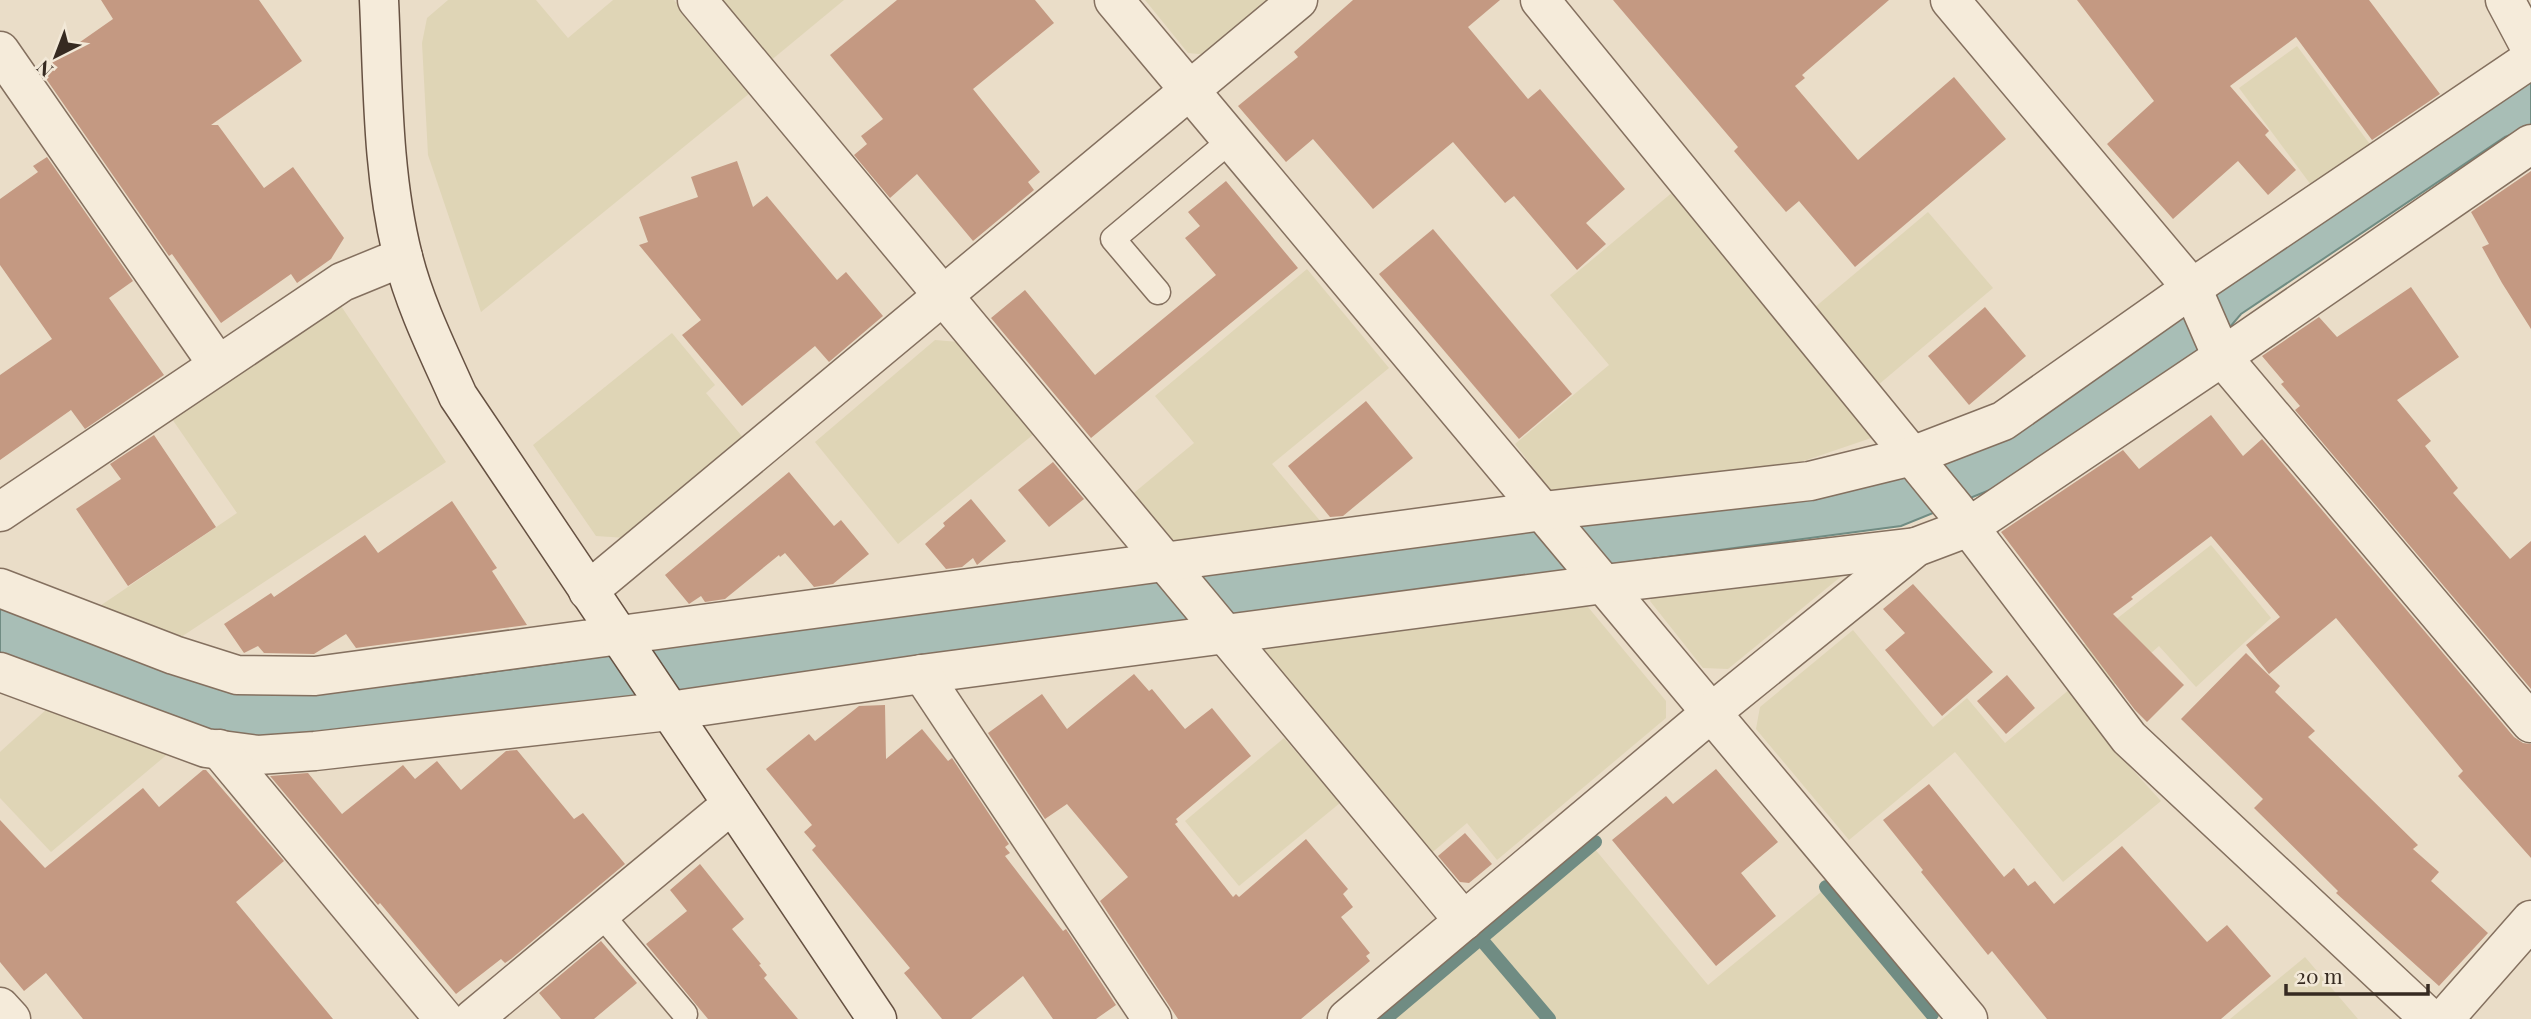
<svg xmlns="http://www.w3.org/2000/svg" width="2531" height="1019" viewBox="0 0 2531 1019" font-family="'Playfair Display',serif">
<rect width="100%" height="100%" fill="#eaddc8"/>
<!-- farmland -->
<g fill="#dfd5b6">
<path d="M 448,0 L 536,0 L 568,38 L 613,0 L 674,0 L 750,93 L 481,312 L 428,155 L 422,43 L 427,18 Z"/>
<path d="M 718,0 L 844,0 L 769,62 Z"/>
<path d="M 1145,0 L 1275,0 L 1209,55 L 1188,53 Z"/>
<path d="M 2297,46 L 2372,147 L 2314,189 L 2239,88 Z"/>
<path d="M 1674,191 L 1877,436 L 1792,465 L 1552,492 L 1515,444 L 1609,365 L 1550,295 Z"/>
<path d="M 1928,212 L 1993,288 L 1878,385 L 1814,308 Z"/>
<path d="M 1307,269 L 1389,368 L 1272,464 L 1327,529 L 1187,548 L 1166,541 L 1129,497 L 1194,443 L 1155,396 Z"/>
<path d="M 341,306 L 446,462 L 175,641 L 91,612 L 237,513 L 172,419 Z"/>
<path d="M 672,333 L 715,385 L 706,393 L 745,440 L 626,538 L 596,536 L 533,445 Z"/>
<path d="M 935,340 L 959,342 L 1034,434 L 898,544 L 815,442 Z"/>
<path d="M 2211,545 L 2271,618 L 2196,687 L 2159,646 L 2113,686 L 2082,646 Z"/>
<path d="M 1849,570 L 1728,669 L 1703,668 L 1650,601 L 1657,587 Z"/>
<path d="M 1567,598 L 1588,607 L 1666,701 L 1666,718 L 1497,860 L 1467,823 L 1428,856 L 1255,655 L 1259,640 Z"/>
<path d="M 1853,630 L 1933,727 L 1967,698 L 2005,743 L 2070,689 L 2119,755 L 2161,801 L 2063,882 L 1955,752 L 1849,840 L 1756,729 L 1760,707 Z"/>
<path d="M 48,708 L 170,752 L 51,852 L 0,798 L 0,752 Z"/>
<path d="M 1284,738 L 1340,803 L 1239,886 L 1185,821 Z"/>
<path d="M 1594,848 L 1708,985 L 1821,892 L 1928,1019 L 1555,1019 L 1487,938 Z"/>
<path d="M 1480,942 L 1543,1019 L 1390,1019 Z"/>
<path d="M 2305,957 L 2358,1019 L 2230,1019 Z"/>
</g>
<!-- water -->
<path fill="#a8beb6" stroke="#708c83" stroke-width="2" d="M 2531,74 L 2531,127 L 2505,137 L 2241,314 L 2224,334 L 2007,483 L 1901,526 L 1182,621 L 520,716 L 284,739 L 231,736 L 155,714 L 0,653 L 0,603 L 292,692 L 419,682 L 1081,590 L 1859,488 Z"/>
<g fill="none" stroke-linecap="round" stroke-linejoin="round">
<!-- stream -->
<g stroke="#708c83" stroke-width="14">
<path d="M 1826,887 L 1932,1014"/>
<path d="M 1480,938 L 1549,1019"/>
<path d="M 1385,1019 L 1595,842"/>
</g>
</g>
<!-- building -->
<g fill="#c49982">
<path d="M 101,0 L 259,0 L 302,61 L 211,125 L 218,125 L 264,188 L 293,167 L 344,238 L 331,259 L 297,283 L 291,274 L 221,323 L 172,254 L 169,256 L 40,70 L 113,19 Z"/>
<path d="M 897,0 L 1035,0 L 1054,23 L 973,89 L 1040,172 L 1028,182 L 1034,190 L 973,241 L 917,174 L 890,198 L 854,155 L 867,144 L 861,136 L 883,119 L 830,55 Z"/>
<path d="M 1353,0 L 1500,0 L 1468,27 L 1528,99 L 1540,89 L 1625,189 L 1586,223 L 1606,244 L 1577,270 L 1514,196 L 1505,203 L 1453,142 L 1373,209 L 1313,139 L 1286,162 L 1238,106 L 1298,57 L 1294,52 Z"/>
<path d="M 1613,0 L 1889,0 L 1802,75 L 1805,78 L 1795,86 L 1858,160 L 1954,77 L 2006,139 L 1855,267 L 1799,201 L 1786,212 L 1734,151 L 1738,147 Z"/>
<path d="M 2077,0 L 2369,0 L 2440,94 L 2372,140 L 2296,37 L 2230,86 L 2269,131 L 2265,135 L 2296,170 L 2268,195 L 2238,161 L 2173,219 L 2107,144 L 2154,101 Z"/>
<path d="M 47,157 L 133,281 L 109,298 L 164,375 L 85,429 L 71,410 L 0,460 L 0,375 L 52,339 L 0,265 L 0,199 L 38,172 L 33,166 Z"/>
<path d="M 737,161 L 753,207 L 767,196 L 837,280 L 846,272 L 883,316 L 829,362 L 815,346 L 742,406 L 682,335 L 701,320 L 639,245 L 648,242 L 639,217 L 698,197 L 691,177 Z"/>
<path d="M 2531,171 L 2531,329 L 2502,283 L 2482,247 L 2489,244 L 2471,212 Z"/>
<path d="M 1226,181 L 1298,268 L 1091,438 L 991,318 L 1025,290 L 1095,375 L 1216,275 L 1185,238 L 1200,226 L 1188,212 Z"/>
<path d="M 1433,229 L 1572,394 L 1519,439 L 1379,274 Z"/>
<path d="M 2411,287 L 2459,357 L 2397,400 L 2431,441 L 2425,446 L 2458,488 L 2453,493 L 2510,559 L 2531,541 L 2531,689 L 2295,410 L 2300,406 L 2281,384 L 2284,382 L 2262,356 L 2319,317 L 2337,337 Z"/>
<path d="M 1985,307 L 2026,356 L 1969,405 L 1928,356 Z"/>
<path d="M 1366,401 L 1413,458 L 1343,516 L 1330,517 L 1288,466 Z"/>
<path d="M 2211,415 L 2243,456 L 2262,439 L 2514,737 L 2523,743 L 2531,744 L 2531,858 L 2458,776 L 2463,771 L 2336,618 L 2269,674 L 2246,645 L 2280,617 L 2211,536 L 2131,597 L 2133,599 L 2113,614 L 2184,685 L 2147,722 L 2135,710 L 2001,532 L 2123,450 L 2139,469 Z"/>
<path d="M 154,435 L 216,527 L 128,586 L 76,509 L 121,479 L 110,464 Z"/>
<path d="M 1053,462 L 1084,499 L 1049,527 L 1018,490 Z"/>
<path d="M 789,472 L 834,526 L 841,520 L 869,554 L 833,584 L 814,587 L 785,553 L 780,557 L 779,555 L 725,599 L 705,602 L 701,596 L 689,604 L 665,575 Z"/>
<path d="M 971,499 L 1006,541 L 977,565 L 973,558 L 962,567 L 946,569 L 925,544 L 945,526 L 943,523 Z"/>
<path d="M 452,501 L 497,568 L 492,571 L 527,625 L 356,648 L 346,634 L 314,654 L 264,653 L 258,646 L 244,653 L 224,624 L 271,593 L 274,597 L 365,535 L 378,553 Z"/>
<path d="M 1913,584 L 1993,672 L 1942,716 L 1885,650 L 1905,633 L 1883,609 Z"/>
<path d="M 2246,653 L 2280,686 L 2275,692 L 2315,731 L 2308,737 L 2418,845 L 2413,849 L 2439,872 L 2431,881 L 2488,933 L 2439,986 L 2336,893 L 2338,891 L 2254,808 L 2263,799 L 2181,719 Z"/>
<path d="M 1134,674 L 1149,691 L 1152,689 L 1185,729 L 1212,708 L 1251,756 L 1176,819 L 1178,822 L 1175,824 L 1233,897 L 1236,894 L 1239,897 L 1306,839 L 1348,889 L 1343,894 L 1353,907 L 1341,917 L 1370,953 L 1366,956 L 1370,961 L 1301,1019 L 1178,1019 L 1100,901 L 1128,877 L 1067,804 L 1045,819 L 988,733 L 1042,694 L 1067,729 Z"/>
<path d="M 2007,675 L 2035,708 L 2006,734 L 1977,701 Z"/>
<path d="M 885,705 L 886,759 L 922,729 L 948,761 L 952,758 L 1009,844 L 1005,847 L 1010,853 L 1005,856 L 1063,931 L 1066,929 L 1116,1005 L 1096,1019 L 1053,1019 L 1023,976 L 971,1019 L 942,1019 L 904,973 L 910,968 L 812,850 L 816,846 L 804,832 L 812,825 L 766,769 L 809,734 L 815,741 L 859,706 Z"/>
<path d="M 517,750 L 574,819 L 583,813 L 625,864 L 511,959 L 505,963 L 501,959 L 456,994 L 380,903 L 378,905 L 270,776 L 308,773 L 342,814 L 403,765 L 415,779 L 437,761 L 461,790 L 506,751 Z"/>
<path d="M 1716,769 L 1778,842 L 1741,873 L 1776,916 L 1716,966 L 1612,840 L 1666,796 L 1673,804 Z"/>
<path d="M 203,770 L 206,770 L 284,861 L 236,902 L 333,1019 L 83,1019 L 46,973 L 24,991 L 0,962 L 0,820 L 45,868 L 143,788 L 159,807 Z"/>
<path d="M 1929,784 L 2004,877 L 2014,868 L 2028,886 L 2035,881 L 2054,904 L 2122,846 L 2207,942 L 2227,925 L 2271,976 L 2221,1019 L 2047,1019 L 1992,951 L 1988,955 L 1921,872 L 1923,870 L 1883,820 Z"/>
<path d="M 1465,833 L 1492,864 L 1469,883 L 1460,882 L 1438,856 Z"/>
<path d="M 700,864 L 744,919 L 732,929 L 761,964 L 759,965 L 767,975 L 764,978 L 798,1019 L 708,1019 L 646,944 L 687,911 L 670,890 Z"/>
<path d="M 601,941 L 637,983 L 594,1019 L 561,1019 L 539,993 Z"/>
</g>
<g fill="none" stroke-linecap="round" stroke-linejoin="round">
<defs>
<g id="lane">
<path d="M 1158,292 L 1113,239 L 1231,140"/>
<path d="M 600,913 L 685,1014"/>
</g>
<g id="street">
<path d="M 697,0 L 1464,921"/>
<path d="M 1114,0 L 1968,1019"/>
<path d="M 1540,0 L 1956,510 L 2129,738 L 2430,1019"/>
<path d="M 1950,0 L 2192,288 L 2222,357 L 2531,723"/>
<path d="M 2505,0 L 2531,49"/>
<path d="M 0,51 L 218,365"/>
<path d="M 0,512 L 342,282 L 403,257"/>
<path d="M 0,588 L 174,655 L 237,675 L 315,676 L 1543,511 L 1810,481 L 1912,456 L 2003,421 L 2192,288 L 2531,59"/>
<path d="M 588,591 L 1298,0"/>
<path d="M 0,672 L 206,748 L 258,755 L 315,751 L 669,711 L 922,674 L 1604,584 L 1916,547"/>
<path d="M 922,674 L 1152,1019"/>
<path d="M 219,749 L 444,1019"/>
<path d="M 0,1007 L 11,1019"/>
<path d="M 473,1019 L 732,804"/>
<path d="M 1347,1019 L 1712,712 L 1916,547 L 1969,527 L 2222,357 L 2531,144"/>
<path d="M 2444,1019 L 2531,920"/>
</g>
<path id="secondary" d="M 379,0 C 383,85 382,174 403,257 C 415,305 438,351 458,396 L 877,1019"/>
</defs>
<!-- lane casing -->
<use href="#lane" stroke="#84705f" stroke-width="27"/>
<!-- street casing -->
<use href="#street" stroke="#84705f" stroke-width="41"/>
<!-- secondary casing -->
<use href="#secondary" stroke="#665142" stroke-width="41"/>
<!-- lane -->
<use href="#lane" stroke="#f5ebda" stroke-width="24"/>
<!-- street -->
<use href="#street" stroke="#f5ebda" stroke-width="38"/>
<!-- secondary -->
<use href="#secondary" stroke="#f5ebda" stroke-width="38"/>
</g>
<!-- north arrow -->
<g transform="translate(56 56) rotate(222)" stroke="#f2e8d7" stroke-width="5" paint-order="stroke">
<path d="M0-5L12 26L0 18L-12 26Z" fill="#362a21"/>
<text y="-10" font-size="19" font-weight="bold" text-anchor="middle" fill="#362a21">N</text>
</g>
<!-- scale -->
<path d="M2286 984v10h142v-10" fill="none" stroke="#362a21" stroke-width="3.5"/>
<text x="2296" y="984" font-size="21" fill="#362a21" stroke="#f2e8d7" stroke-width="5" paint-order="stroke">20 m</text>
</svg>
